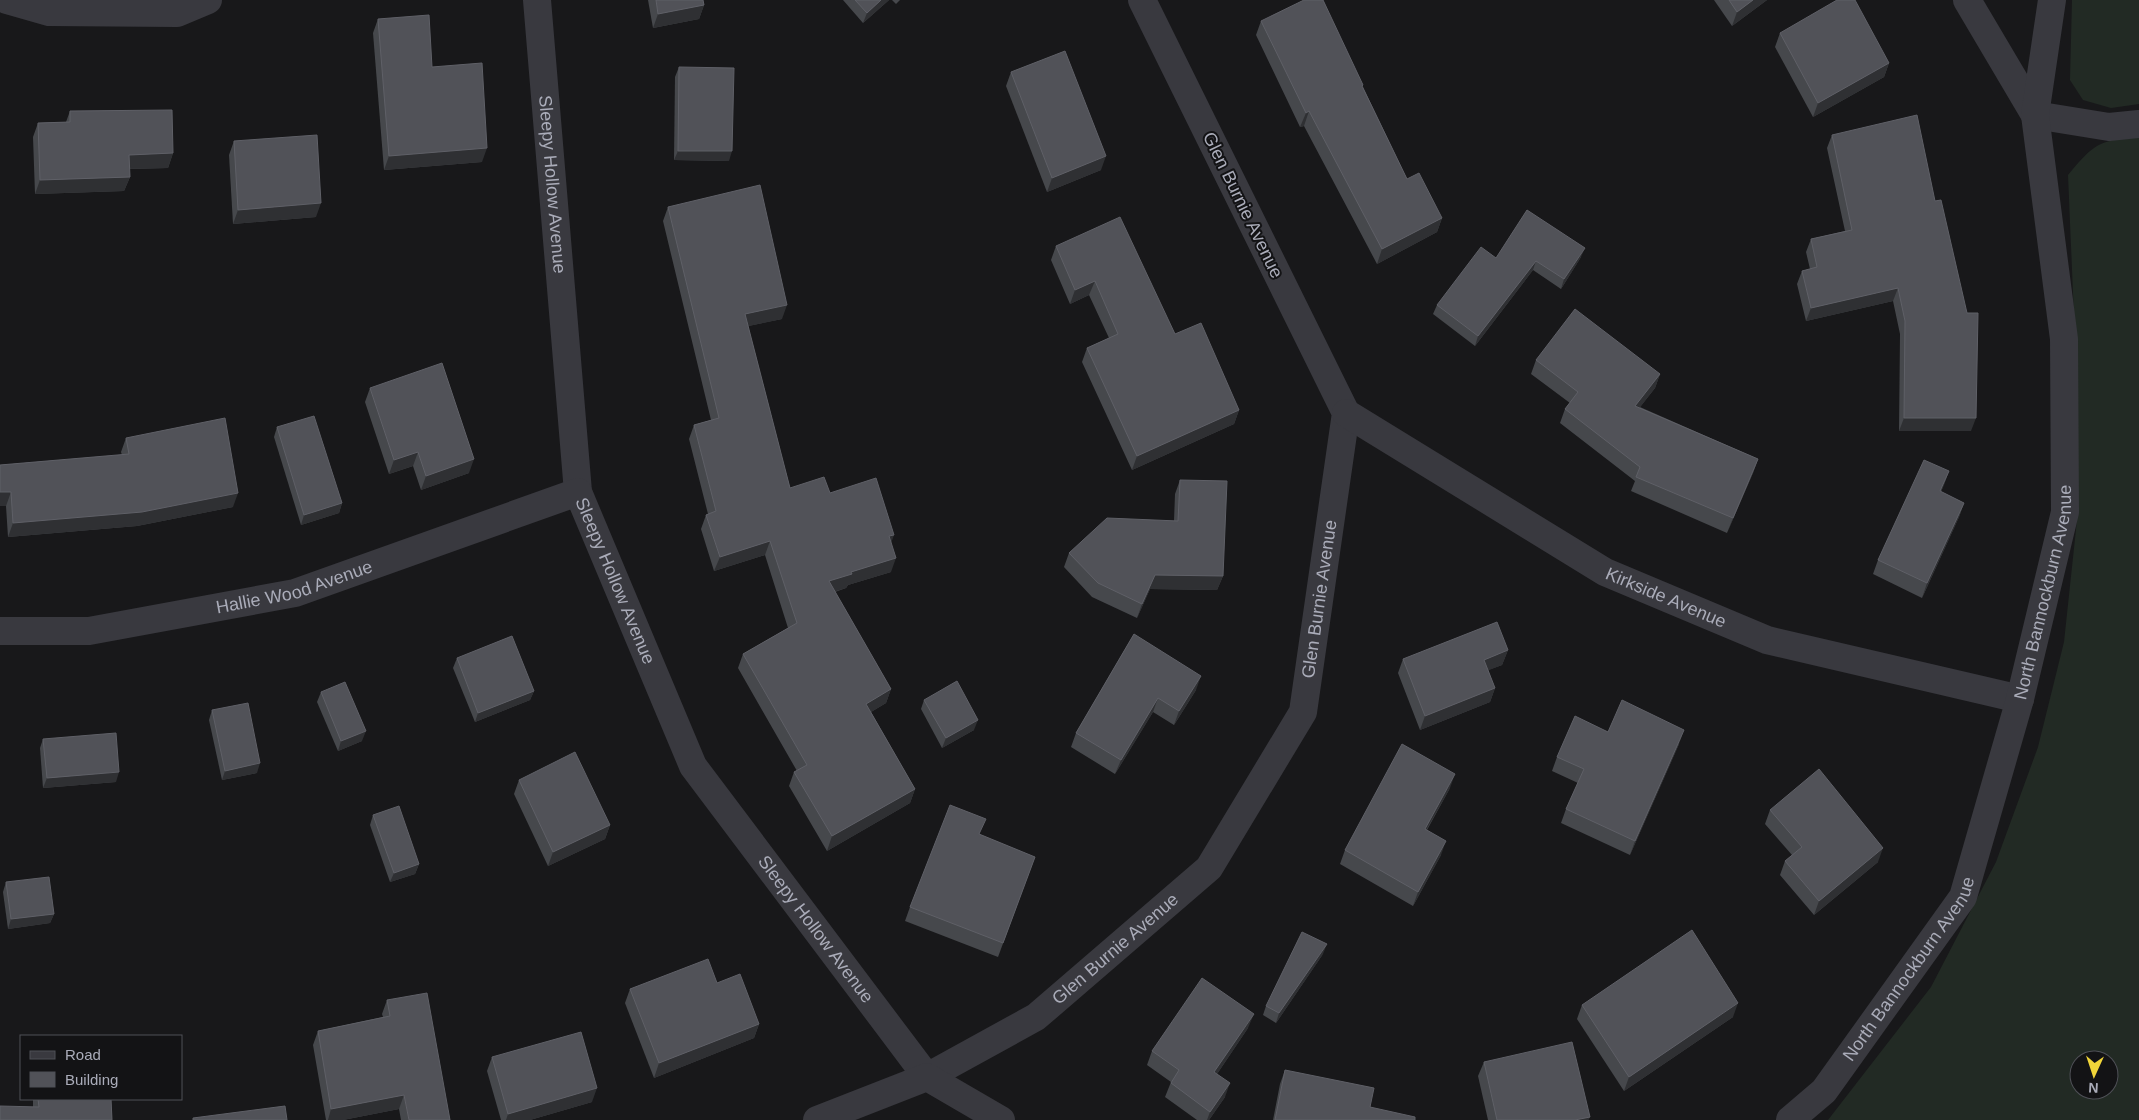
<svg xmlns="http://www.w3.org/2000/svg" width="2139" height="1120" viewBox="0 0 2139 1120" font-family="Helvetica,sans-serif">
<rect width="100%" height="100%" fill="#18181a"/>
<!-- grass -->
<g fill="#222a24" fill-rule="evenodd">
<path d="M 2072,0 L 2139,0 L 2139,104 L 2111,108 L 2083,100 L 2070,80 Z"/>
<path d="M 2139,137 L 2139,1120 L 1828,1120 L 1931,987 L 1996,862 L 2038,747 L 2064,642 L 2077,520 L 2078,411 L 2068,175 C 2094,144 2098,140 2139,137 ZM 2079,1060 L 2109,1060 L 2109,1090 L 2079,1090 Z"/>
</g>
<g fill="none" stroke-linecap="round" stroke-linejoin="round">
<!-- street -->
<g stroke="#39393f" stroke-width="28">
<path d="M 7,0 L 49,12 L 177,13 L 208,0"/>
<path id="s1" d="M 537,0 L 578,492 L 693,766 L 927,1077 L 1036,1017 L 1209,868 L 1303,712 L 1346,413 L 1142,0"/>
<path d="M 1967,0 L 2035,115 L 2109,127 L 2139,124"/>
<path id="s2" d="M 1346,413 L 1605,572 L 1767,640 L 2020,699"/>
<path id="s3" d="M 0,631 L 89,631 L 295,593 L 578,492"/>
<path d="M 817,1120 L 927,1077 L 1001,1120"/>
<path id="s4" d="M 1790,1120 L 1824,1091 L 1963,897 L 2020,699 L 2065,512 L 2064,339 L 2035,115 L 2052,0"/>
</g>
</g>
<!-- wall -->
<g fill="#46484c">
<path d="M 648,0 L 703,0 L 704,5 L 699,19 L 653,28 Z"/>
<path d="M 843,0 L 889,0 L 863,23 Z"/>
<path d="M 892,0 L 900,0 L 896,4 Z"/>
<path d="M 1714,0 L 1767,0 L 1732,26 Z"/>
<path d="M 378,19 L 432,67 L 482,162 L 384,170 L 373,33 Z"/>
<path d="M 1261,21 L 1363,87 L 1407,179 L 1442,218 L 1437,232 L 1377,264 L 1304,126 L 1300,127 L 1256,35 Z"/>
<path d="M 1780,33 L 1889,63 L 1884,77 L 1813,117 L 1775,47 Z"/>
<path d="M 679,67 L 729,161 L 674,160 L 675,77 Z"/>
<path d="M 1011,72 L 1101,170 L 1047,192 L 1006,86 Z"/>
<path d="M 70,111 L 173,153 L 168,168 L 129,169 L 130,177 L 124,191 L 35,194 L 33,137 L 38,123 L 66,122 Z"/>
<path d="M 1832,135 L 1971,431 L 1899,431 L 1900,334 L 1893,301 L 1806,321 L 1797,284 L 1802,271 L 1810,269 L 1806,252 L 1811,239 L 1845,231 L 1827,148 Z"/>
<path d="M 234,141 L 316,217 L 233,224 L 229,155 Z"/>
<path d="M 668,207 L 782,319 L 748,326 L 790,488 L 830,493 L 891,543 L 891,572 L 848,585 L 846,588 L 835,592 L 891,689 L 886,703 L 871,712 L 915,789 L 910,803 L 827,851 L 789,786 L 794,772 L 797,771 L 738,668 L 743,654 L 788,628 L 765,555 L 714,571 L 701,529 L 706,515 L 708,514 L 689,439 L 694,425 L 711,420 L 663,221 Z"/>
<path d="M 1056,246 L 1175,334 L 1239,410 L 1234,424 L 1132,470 L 1082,362 L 1087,348 L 1109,338 L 1089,295 L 1070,304 L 1051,260 Z"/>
<path d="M 1581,257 L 1561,289 L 1533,270 L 1475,346 L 1433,314 L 1437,305 L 1496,258 Z"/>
<path d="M 1536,360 L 1660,374 L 1655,388 L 1640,407 L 1758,459 L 1753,473 L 1727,533 L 1631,491 L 1635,481 L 1560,423 L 1565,409 L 1570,403 L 1531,374 Z"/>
<path d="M 370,388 L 469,473 L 421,490 L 413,466 L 389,474 L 365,402 Z"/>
<path d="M 277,427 L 342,503 L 339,513 L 301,525 L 274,437 Z"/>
<path d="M 126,438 L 233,507 L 137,526 L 8,537 L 6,506 L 0,506 L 0,465 L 122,455 L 121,452 Z"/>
<path d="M 1949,471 L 1941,492 L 1964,503 L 1959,517 L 1922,598 L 1873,574 L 1878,560 Z"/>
<path d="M 1180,480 L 1223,576 L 1217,590 L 1150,589 L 1137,618 L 1092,597 L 1064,567 L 1069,553 L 1174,521 L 1175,494 Z"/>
<path d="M 1134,634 L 1196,690 L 1174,725 L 1153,712 L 1115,774 L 1071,747 L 1076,733 Z"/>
<path d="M 1508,650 L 1502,665 L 1488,670 L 1495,688 L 1490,702 L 1420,730 L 1398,673 L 1403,659 Z"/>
<path d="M 457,658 L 534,691 L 530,700 L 475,722 L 453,668 Z"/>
<path d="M 321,692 L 362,741 L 338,751 L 317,702 Z"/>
<path d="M 924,700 L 974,730 L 942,748 L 921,709 Z"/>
<path d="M 212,710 L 257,773 L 222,780 L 209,720 Z"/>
<path d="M 1608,732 L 1679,744 L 1630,855 L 1561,823 L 1566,809 L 1578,783 L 1552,771 L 1557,757 Z"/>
<path d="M 43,739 L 116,782 L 43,788 L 40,748 Z"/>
<path d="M 519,780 L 610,825 L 605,839 L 548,866 L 514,794 Z"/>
<path d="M 1450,788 L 1427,830 L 1441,855 L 1413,906 L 1340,864 L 1345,850 Z"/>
<path d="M 1770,810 L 1878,862 L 1814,915 L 1780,875 L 1785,861 L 1792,855 L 1765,824 Z"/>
<path d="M 373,815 L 419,864 L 415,874 L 390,882 L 370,825 Z"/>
<path d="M 980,835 L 1035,857 L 998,957 L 905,921 L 910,907 Z"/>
<path d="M 6,882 L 54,914 L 50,923 L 8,929 L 3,892 Z"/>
<path d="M 1323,954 L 1276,1023 L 1263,1015 L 1266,1006 Z"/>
<path d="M 717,983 L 759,1024 L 754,1038 L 654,1078 L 625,1003 L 630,989 Z"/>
<path d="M 387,1000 L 450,1120 L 401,1120 L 399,1109 L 343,1120 L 326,1120 L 313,1045 L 318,1031 L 383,1017 L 382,1014 Z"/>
<path d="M 1582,1005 L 1733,1017 L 1624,1091 L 1577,1019 Z"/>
<path d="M 1248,1028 L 1217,1074 L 1225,1097 L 1209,1120 L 1197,1120 L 1165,1097 L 1171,1082 L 1147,1065 L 1152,1051 Z"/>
<path d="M 492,1057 L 592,1102 L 530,1120 L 501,1120 L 487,1071 Z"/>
<path d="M 1484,1062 L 1590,1117 L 1588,1120 L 1488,1120 L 1478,1076 Z"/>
<path d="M 1285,1070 L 1370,1107 L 1415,1120 L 1273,1120 L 1280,1084 Z"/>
<path d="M 33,1099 L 111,1099 L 112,1120 L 33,1107 Z"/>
</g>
<!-- shaded-wall -->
<g fill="#2f3033">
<path d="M 881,0 L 889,0 L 863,23 L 867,13 Z"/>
<path d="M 1753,0 L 1767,0 L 1732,26 L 1737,12 Z"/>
<path d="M 704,5 L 699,19 L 653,28 L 658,14 Z"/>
<path d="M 1889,63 L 1884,77 L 1813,117 L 1818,103 Z"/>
<path d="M 1309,111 L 1304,126 L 1300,127 L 1306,113 Z"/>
<path d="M 487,148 L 482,162 L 384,170 L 389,156 Z"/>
<path d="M 678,151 L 732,151 L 729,161 L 674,160 Z"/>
<path d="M 173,153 L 168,168 L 124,169 L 129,155 Z"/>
<path d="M 1106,156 L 1101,170 L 1047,192 L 1052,178 Z"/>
<path d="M 130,177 L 124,191 L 35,194 L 40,180 Z"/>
<path d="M 321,203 L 316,217 L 233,224 L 238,210 Z"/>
<path d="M 1442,218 L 1437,232 L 1377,264 L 1382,249 Z"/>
<path d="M 1585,248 L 1581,257 L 1561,289 L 1564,279 Z"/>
<path d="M 1536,261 L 1533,270 L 1475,346 L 1478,336 Z"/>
<path d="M 1095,281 L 1089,295 L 1070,304 L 1075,290 Z"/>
<path d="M 1898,288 L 1893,301 L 1806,321 L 1811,308 Z"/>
<path d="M 787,305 L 782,319 L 740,328 L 745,314 Z"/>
<path d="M 1660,374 L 1655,388 L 1630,420 L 1635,406 Z"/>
<path d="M 1239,410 L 1234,424 L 1132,470 L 1137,456 Z"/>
<path d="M 1904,418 L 1976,418 L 1971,431 L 1899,431 Z"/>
<path d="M 418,452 L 413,466 L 389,474 L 394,460 Z"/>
<path d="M 474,459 L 469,473 L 421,490 L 426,476 Z"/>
<path d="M 1758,459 L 1753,473 L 1727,533 L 1733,518 Z"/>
<path d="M 1949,471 L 1944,485 L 1934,505 L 1940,491 Z"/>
<path d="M 0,492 L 11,492 L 6,506 L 0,506 Z"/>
<path d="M 238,493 L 233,507 L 137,526 L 8,537 L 13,523 Z"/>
<path d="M 342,503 L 339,513 L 301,525 L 304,515 Z"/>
<path d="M 1964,503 L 1959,517 L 1922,598 L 1927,583 Z"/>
<path d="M 894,535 L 889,549 L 889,536 Z"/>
<path d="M 770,541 L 765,555 L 714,571 L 720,557 Z"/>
<path d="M 896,558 L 891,572 L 848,585 L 846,588 L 824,595 L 829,581 L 851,572 Z"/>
<path d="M 1155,575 L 1223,576 L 1217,590 L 1150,589 L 1137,618 L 1142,604 Z"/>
<path d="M 1508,650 L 1502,665 L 1479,674 L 1484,660 Z"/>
<path d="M 1201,676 L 1196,690 L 1174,725 L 1179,711 Z"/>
<path d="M 1495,688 L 1490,702 L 1420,730 L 1425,716 Z"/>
<path d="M 891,689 L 886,703 L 861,718 L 866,704 Z"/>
<path d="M 534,691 L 530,700 L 475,722 L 478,713 Z"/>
<path d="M 1158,698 L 1153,712 L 1115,774 L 1121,760 Z"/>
<path d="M 978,720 L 974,730 L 942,748 L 946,738 Z"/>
<path d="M 1684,730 L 1679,744 L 1630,855 L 1635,841 Z"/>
<path d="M 366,731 L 362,741 L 338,751 L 341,741 Z"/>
<path d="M 260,763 L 257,773 L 222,780 L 225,771 Z"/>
<path d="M 119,772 L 116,782 L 43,788 L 47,778 Z"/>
<path d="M 1455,774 L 1450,788 L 1419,843 L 1425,829 Z"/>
<path d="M 915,789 L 910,803 L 827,851 L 832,836 Z"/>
<path d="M 610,825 L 605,839 L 548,866 L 553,852 Z"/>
<path d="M 1446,841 L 1441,855 L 1413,906 L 1418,892 Z"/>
<path d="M 1883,848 L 1878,862 L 1814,915 L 1819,901 Z"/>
<path d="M 419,864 L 415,874 L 390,882 L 394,873 Z"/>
<path d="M 54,914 L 50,923 L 8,929 L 11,919 Z"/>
<path d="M 1327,944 L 1323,954 L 1276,1023 L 1279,1013 Z"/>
<path d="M 1738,1003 L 1733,1017 L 1624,1091 L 1629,1077 Z"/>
<path d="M 1254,1014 L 1248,1028 L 1209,1086 L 1214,1072 Z"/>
<path d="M 759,1024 L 754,1038 L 654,1078 L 659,1063 Z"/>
<path d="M 1230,1083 L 1225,1097 L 1209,1120 L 1207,1120 L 1210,1112 Z"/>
<path d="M 597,1088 L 592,1102 L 530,1120 L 506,1120 L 508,1114 Z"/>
<path d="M 404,1095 L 399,1109 L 343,1120 L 328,1120 L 331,1109 Z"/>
<path d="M 1590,1117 L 1588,1120 L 1575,1120 Z"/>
</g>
<!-- building -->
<g fill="#515258" stroke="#5f6067">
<path d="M 656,0 L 703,0 L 704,5 L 658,14 Z"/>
<path d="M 855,0 L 881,0 L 867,13 Z"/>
<path d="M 1304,0 L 1323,0 L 1363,85 L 1362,86 L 1407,179 L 1419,173 L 1442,218 L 1382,249 L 1309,111 L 1306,113 L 1261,21 Z"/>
<path d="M 1729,0 L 1753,0 L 1737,12 Z"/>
<path d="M 1837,0 L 1855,0 L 1889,63 L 1818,103 L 1780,33 Z"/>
<path d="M 429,15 L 432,67 L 482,63 L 487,148 L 389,156 L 378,19 Z"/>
<path d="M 1065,51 L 1106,156 L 1052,178 L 1011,72 Z"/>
<path d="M 679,67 L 734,68 L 732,151 L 678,151 Z"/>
<path d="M 172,110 L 173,153 L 129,155 L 130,177 L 40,180 L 38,123 L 70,122 L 70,111 Z"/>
<path d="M 1917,115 L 1935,201 L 1941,200 L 1967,313 L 1978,313 L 1976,418 L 1904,418 L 1905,321 L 1898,288 L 1811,308 L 1802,271 L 1817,267 L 1811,239 L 1852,230 L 1832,135 Z"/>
<path d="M 317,135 L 321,203 L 238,210 L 234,141 Z"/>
<path d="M 760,185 L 787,305 L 745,314 L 790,488 L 824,477 L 830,493 L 876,478 L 894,535 L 889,536 L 896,558 L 851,572 L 852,574 L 829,581 L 891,689 L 866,704 L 915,789 L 832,836 L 794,772 L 807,765 L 743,654 L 797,623 L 770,541 L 720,557 L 706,515 L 716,511 L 694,425 L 719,418 L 668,207 Z"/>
<path d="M 1527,210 L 1585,248 L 1564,279 L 1536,261 L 1478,336 L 1437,305 L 1481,247 L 1496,258 Z"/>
<path d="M 1120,217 L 1175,334 L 1201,323 L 1239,410 L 1137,456 L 1087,348 L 1118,334 L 1095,281 L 1075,290 L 1056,246 Z"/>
<path d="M 1575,309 L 1660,374 L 1635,406 L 1758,459 L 1733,518 L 1636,477 L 1640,467 L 1565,409 L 1578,392 L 1536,360 Z"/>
<path d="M 442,363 L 474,459 L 426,476 L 418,452 L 394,460 L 370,388 Z"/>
<path d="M 314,416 L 342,503 L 304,515 L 277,427 Z"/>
<path d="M 225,418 L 238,493 L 142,512 L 13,523 L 11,492 L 0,492 L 0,465 L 129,454 L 126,438 Z"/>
<path d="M 1924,460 L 1949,471 L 1940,491 L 1964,503 L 1927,583 L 1878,560 Z"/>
<path d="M 1180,480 L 1227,481 L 1223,576 L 1155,575 L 1142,604 L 1098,583 L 1069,553 L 1107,518 L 1178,521 Z"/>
<path d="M 1497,622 L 1508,650 L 1484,660 L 1495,688 L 1425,716 L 1403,659 Z"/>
<path d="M 1134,634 L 1201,676 L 1179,711 L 1158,698 L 1121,760 L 1076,733 Z"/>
<path d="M 512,636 L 534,691 L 478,713 L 457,658 Z"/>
<path d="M 957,681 L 978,720 L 946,738 L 924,700 Z"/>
<path d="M 345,682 L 366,731 L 341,741 L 321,692 Z"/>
<path d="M 1622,700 L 1684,730 L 1635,841 L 1566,809 L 1584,769 L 1557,757 L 1575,716 L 1608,732 Z"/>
<path d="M 248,703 L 260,763 L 225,771 L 212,710 Z"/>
<path d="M 116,733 L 119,772 L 47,778 L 43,739 Z"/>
<path d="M 1402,744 L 1455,774 L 1425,829 L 1446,841 L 1418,892 L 1345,850 Z"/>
<path d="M 575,752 L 610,825 L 553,852 L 519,780 Z"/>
<path d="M 1819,769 L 1883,848 L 1819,901 L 1785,861 L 1802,847 L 1770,810 Z"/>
<path d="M 950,805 L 986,819 L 979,834 L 1035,857 L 1003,943 L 910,907 Z"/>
<path d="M 399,806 L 419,864 L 394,873 L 373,815 Z"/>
<path d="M 49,877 L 54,914 L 11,919 L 6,882 Z"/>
<path d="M 1692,930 L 1738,1003 L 1629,1077 L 1582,1005 Z"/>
<path d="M 1302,932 L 1327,944 L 1279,1013 L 1266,1006 Z"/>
<path d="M 708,959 L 717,983 L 740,974 L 759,1024 L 659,1063 L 630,989 Z"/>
<path d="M 1202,978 L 1254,1014 L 1214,1072 L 1230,1083 L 1210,1112 L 1171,1083 L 1179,1070 L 1152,1051 Z"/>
<path d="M 427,993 L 450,1120 L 409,1120 L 404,1095 L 331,1109 L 318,1031 L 390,1016 L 387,1000 Z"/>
<path d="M 581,1032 L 597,1088 L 508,1114 L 492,1057 Z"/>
<path d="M 1572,1042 L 1590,1117 L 1575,1120 L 1497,1120 L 1484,1062 Z"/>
<path d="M 1285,1070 L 1374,1088 L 1370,1107 L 1415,1117 L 1415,1120 L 1275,1120 Z"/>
<path d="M 38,1099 L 111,1099 L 112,1120 L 0,1120 L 0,1106 L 39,1107 Z"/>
<path d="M 285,1106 L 287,1120 L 193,1120 L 193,1118 Z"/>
</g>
<g text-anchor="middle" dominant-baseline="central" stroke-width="4" stroke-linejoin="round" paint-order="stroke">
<!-- street labels -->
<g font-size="18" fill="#aaacb9" stroke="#131315">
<text stroke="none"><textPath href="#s1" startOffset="185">Sleepy Hollow Avenue</textPath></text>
<text transform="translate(1243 205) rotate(64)">Glen Burnie Avenue</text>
<text stroke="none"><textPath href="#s1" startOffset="590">Sleepy Hollow Avenue</textPath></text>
<text stroke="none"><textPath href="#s3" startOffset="299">Hallie Wood Avenue</textPath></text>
<text stroke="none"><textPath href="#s4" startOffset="599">North Bannockburn Avenue</textPath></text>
<text stroke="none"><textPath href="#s2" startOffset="370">Kirkside Avenue</textPath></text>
<text stroke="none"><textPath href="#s1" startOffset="1829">Glen Burnie Avenue</textPath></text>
<text stroke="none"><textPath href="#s1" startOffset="995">Sleepy Hollow Avenue</textPath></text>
<text stroke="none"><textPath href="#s1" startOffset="1409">Glen Burnie Avenue</textPath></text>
<text stroke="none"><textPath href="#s4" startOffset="194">North Bannockburn Avenue</textPath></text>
</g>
</g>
<!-- legend -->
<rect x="20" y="1035" width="162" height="65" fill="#131315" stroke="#4f5057"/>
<rect x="30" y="1051" width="25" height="8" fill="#39393f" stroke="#4f5057"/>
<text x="65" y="1060" font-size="15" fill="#aaacb9">Road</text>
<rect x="30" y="1072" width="25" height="15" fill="#515258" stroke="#4f5057"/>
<text x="65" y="1085" font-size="15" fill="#aaacb9">Building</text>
<!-- north arrow -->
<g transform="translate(2094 1075) rotate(183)"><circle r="24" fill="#131315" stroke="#4f5057"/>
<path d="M0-4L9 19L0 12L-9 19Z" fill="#f1d539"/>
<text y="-8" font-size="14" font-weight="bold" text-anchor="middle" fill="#aaacb9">N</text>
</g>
</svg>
